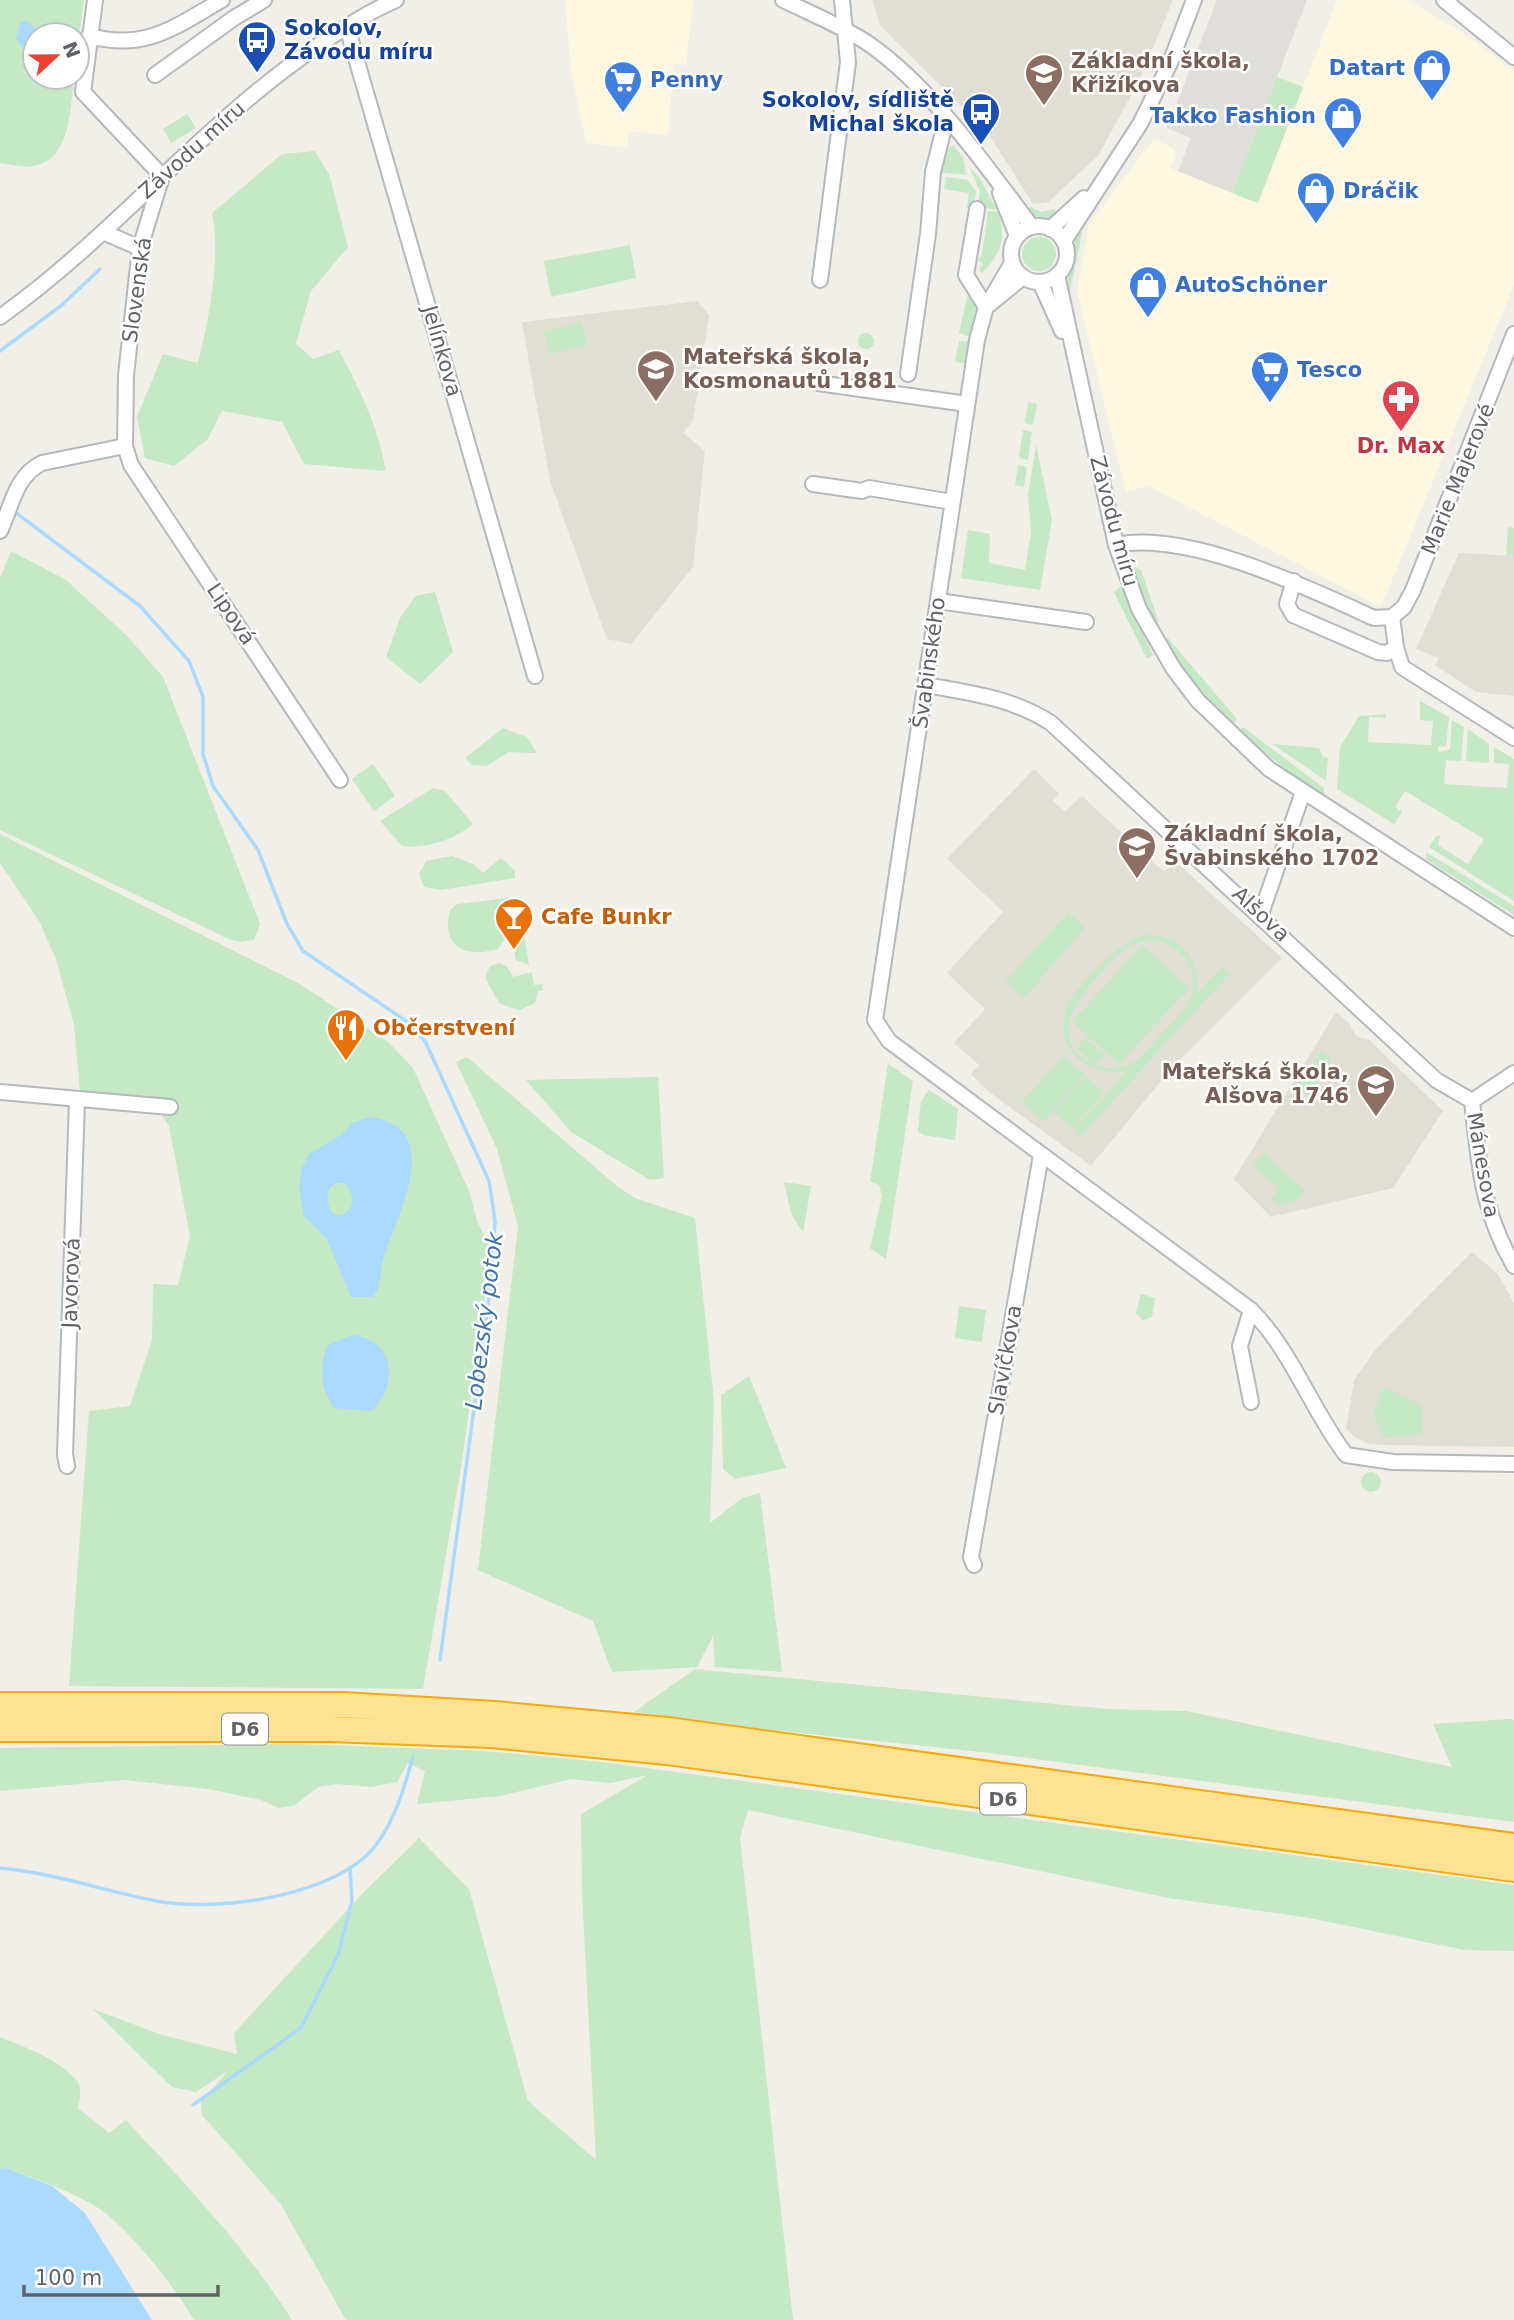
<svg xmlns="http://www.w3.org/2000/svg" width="1514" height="2320" viewBox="0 0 1514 2320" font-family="'DejaVu Sans',sans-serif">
<rect width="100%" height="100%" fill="#f1efe8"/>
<!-- commercial -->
<g fill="#fef7e0">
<path d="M 565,0 L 693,0 L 686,65 L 674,64 L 668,135 L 629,131 L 627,148 L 586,143 L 571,71 Z"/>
<path d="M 1337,0 L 1407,0 L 1462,32 L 1514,71 L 1514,285 L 1381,607 L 1148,486 L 1126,492 L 1077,292 L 1089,224 L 1154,139 L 1173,148 L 1176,156 L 1170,168 L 1258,203 Z"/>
</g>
<!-- industrial -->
<path fill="#e0deda" d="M 1217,0 L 1307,0 L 1232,193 L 1178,171 L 1191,138 L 1167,128 Z"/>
<!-- education -->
<g fill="#e1ded6">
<path d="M 873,0 L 1173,0 L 1139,81 L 1098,156 L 1048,202 L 1033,204 L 988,133 L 879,24 Z"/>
<path d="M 697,301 L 709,315 L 693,420 L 683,433 L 705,451 L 693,567 L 631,644 L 607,639 L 550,481 L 522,322 Z"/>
<path d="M 1459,553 L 1514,556 L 1514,696 L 1476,692 L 1435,665 L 1439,658 L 1416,649 Z"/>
<path d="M 1034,769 L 1059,794 L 1053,801 L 1065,812 L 1082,796 L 1164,872 L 1175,861 L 1282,958 L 1170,1070 L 1091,1166 L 985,1089 L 971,1074 L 979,1065 L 954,1043 L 985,1009 L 947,973 L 1003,912 L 947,859 Z"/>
<path d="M 1336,1012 L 1349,1023 L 1356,1036 L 1369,1040 L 1443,1111 L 1393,1188 L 1271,1217 L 1234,1179 Z"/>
<path d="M 1472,1252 L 1498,1274 L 1514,1303 L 1514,1447 L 1383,1445 L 1366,1443 L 1353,1436 L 1346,1429 L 1354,1380 L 1376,1349 Z"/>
</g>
<!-- green -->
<g fill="#c5e8c5" fill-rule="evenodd">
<path d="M 0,0 L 84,0 L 77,53 L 77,35 L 35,35 L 35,77 L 74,77 C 70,106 72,160 33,166 C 23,168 10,164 0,163 Z"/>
<path d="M 1277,77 L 1303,87 L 1258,203 L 1232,193 Z"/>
<path d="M 187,114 L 196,128 L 171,143 L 163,129 Z"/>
<path d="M 953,145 L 963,157 L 966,175 L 937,172 L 941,154 Z"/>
<path d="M 315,151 L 329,174 L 348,247 L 311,291 L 296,344 L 313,359 L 339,350 C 361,392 377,424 386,471 L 304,464 L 282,422 L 222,411 L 208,439 L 174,466 L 145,458 L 137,417 L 163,354 L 198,363 C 209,320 221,256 212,213 L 282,154 Z"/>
<path d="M 969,167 L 979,177 L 997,210 L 978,207 L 980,191 Z"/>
<path d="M 946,177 L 968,180 L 976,192 L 973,208 L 967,208 L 969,193 L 944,189 Z"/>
<path d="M 1031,207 L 1041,212 L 1054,209 L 1059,215 L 1039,220 L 1027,209 Z"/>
<path d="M 988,211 L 998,212 C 1007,238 1001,254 982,273 L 979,270 L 983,264 L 979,260 L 973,265 L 982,255 Z"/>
<path d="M 1077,229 L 1082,233 L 1070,292 L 1065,293 Z"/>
<circle cx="1039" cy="254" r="17"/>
<path d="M 630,245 L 636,278 L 551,297 L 544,261 Z"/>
<path d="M 968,293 L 978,307 L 971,337 L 959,333 Z"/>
<path d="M 581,322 L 587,345 L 550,354 L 544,332 Z"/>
<circle cx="866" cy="341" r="8"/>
<path d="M 959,341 L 970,342 L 967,364 L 955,362 Z"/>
<path d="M 1028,402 L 1037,404 L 1033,425 L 1025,423 Z"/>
<path d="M 1023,430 L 1032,432 L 1028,460 L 1019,458 Z"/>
<path d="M 1036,445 L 1052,520 L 1040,590 L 961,578 L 968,530 L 990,534 L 989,563 L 1025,570 L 1031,532 L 1028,495 Z"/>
<path d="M 1018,465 L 1027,467 L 1024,487 L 1015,485 Z"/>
<path d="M 1508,527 L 1514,528 L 1514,556 L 1506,555 Z"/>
<path d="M 11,551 L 66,580 L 127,636 L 163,677 L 260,924 L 254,940 L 241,942 L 229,939 L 0,830 L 0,578 Z"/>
<path d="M 1132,566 L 1141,570 L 1159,623 L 1151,614 Z"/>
<path d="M 1121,586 L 1153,655 L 1147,659 L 1114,592 Z"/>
<path d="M 435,592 L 453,652 L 420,684 L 386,657 L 401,616 L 416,596 Z"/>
<path d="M 1167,637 L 1237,719 L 1232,726 C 1217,710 1163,657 1167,637 Z"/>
<path d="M 1420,701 L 1449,717 L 1446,746 L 1438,747 L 1439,752 L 1450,749 L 1452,720 L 1464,727 L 1461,761 L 1446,760 L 1444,784 L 1507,788 L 1509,764 L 1494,763 L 1494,747 L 1514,759 L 1514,901 L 1429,847 L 1436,836 L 1440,836 L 1438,845 L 1468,864 L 1484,839 L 1405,791 L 1395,807 L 1402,812 L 1394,824 L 1337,789 L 1340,747 L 1359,716 L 1386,714 L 1386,718 L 1369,717 L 1368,742 L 1431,745 L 1433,721 L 1420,720 Z"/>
<path d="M 1243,727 L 1324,788 L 1324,795 L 1285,769 L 1239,731 Z"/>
<path d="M 503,728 L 527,737 L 537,753 L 508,752 L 487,766 L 472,765 L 465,758 Z"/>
<path d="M 1468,729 L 1489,744 L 1489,763 L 1466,761 Z"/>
<path d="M 1273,744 L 1319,748 L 1323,757 L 1328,758 L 1326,781 Z"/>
<path d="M 373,764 L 395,796 L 374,811 L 352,779 Z"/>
<path d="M 433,788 L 445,791 L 473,824 C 454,840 426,849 402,846 L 380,821 Z"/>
<path d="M 0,834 L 298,983 L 388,1042 L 413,1068 L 469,1191 L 477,1221 L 488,1244 L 487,1282 L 462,1461 L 423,1689 L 69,1686 L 89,1411 L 130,1406 L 152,1340 L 153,1284 L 178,1285 L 190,1236 L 169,1126 L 160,1112 L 88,1105 L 80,1092 L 74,1025 L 56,959 L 39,921 L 0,863 Z"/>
<path d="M 1426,852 L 1514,906 L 1514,915 L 1426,859 Z"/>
<path d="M 452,856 L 473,864 L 483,873 L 501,858 L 515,871 L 515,878 L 441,890 L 424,887 L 419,874 L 426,861 Z"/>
<path d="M 508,898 L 519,899 L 528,914 L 521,916 L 523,929 L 509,933 L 498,949 C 467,958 440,948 450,910 L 457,904 Z"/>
<path d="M 1068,912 L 1085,928 L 1024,998 L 1005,982 Z"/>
<path d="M 524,934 L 529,965 L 516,960 C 512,948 516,942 524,934 Z"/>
<path d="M 1145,935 C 1180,934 1201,959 1197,993 L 1222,967 L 1229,974 L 1080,1137 L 1074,1130 L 1127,1071 C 1092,1077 1055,1053 1065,1013 C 1072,988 1120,941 1145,935 ZM 1154,940 C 1182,945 1203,972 1189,1001 C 1183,1014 1170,1024 1161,1035 C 1151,1045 1142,1059 1129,1064 C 1118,1069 1107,1069 1096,1065 L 1105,1055 L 1085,1038 L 1077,1047 L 1094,1065 C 1046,1040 1075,1002 1100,974 C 1116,957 1128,940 1154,940 Z"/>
<path d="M 1142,945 L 1189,988 L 1119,1064 L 1072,1022 Z"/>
<path d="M 500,963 L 508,968 L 513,977 L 532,972 L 534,985 L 542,984 L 543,990 L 538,991 L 535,1003 L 520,1010 L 500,1004 L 485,978 L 490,966 Z"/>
<path d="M 1321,1051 L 1332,1058 L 1309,1095 L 1297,1088 Z"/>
<path d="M 1064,1056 L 1085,1075 L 1043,1121 L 1022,1102 Z"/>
<path d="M 467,1057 L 618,1187 L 635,1198 L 695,1218 L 714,1402 L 710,1523 L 742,1498 L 760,1493 L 782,1672 L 715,1667 L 713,1636 L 697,1667 L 612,1672 L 593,1621 L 478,1570 L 518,1226 L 497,1149 L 456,1062 Z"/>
<path d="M 888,1064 L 913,1081 L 886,1259 L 870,1248 L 882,1196 L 879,1185 L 870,1182 Z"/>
<path d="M 658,1077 L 664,1178 L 650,1180 L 571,1132 L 526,1080 Z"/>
<path d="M 1086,1077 L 1104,1093 L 1072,1129 L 1054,1112 Z"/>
<path d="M 929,1090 L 958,1109 L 955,1140 L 923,1135 L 918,1131 L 921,1101 Z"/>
<path d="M 1264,1153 L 1305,1190 L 1295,1201 L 1279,1206 L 1271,1199 L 1279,1189 L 1253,1166 Z"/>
<path d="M 784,1182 L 811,1186 L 803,1233 L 791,1213 Z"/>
<path d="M 1141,1294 L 1155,1298 L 1152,1317 L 1143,1320 L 1136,1313 Z"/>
<path d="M 959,1306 L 986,1310 L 982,1342 L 955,1338 Z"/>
<path d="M 749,1376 L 786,1468 L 735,1479 L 723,1469 L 721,1395 Z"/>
<path d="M 1384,1387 L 1422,1406 L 1423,1434 L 1384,1438 L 1373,1414 Z"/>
<circle cx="1371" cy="1482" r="10"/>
<path d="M 695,1669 L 1107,1709 L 1186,1711 L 1452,1767 L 1433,1724 L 1510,1719 L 1514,1720 L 1514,1822 L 981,1752 L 743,1727 L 634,1712 Z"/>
<path d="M 299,1744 L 486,1751 L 602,1762 L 1514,1885 L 1514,1951 L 1464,1950 L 1310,1918 L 1169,1898 L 748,1810 L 740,1838 L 793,2320 L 346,2320 L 280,2203 L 202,2115 L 201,2102 L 229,2070 L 196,2092 L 172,2087 L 93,2009 L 162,2035 L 237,2054 L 234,2033 L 361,1895 L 419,1838 L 469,1889 L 528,2101 L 596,2160 L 582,1894 L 581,1814 L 648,1775 L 610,1783 L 571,1779 L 500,1796 L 417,1804 L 425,1771 L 408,1763 L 397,1782 L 371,1787 L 336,1784 L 318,1787 L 294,1806 L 278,1808 L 261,1800 L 208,1789 L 125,1780 L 0,1791 L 0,1748 Z"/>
<path d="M 0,2037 C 21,2045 64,2062 77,2081 C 82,2088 80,2100 78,2108 L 109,2133 L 126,2120 C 184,2183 246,2247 292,2320 L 194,2320 C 173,2285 140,2243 109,2216 C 88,2197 33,2178 6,2168 L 0,2169 Z"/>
</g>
<!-- water -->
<g fill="#aadaff" fill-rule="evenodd">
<path d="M 21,21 L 28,22 L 40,33 L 35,35 L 35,41 L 22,46 L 16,39 Z"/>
<path d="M 369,1117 C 447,1126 397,1215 384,1256 C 379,1271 383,1284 373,1297 L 351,1297 L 327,1239 L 304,1216 L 299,1186 L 302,1168 L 309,1154 L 341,1135 L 352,1123 ZM 338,1183 L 345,1183 C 355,1195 356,1211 339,1216 C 327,1213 325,1196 331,1186 Z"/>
<path d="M 353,1335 C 395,1340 399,1386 371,1411 L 334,1408 C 320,1389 319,1367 328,1345 Z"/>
<path d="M 6,2168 L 52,2186 L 85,2213 L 152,2320 L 0,2320 L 0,2169 Z"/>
</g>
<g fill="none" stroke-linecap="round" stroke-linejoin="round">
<!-- stream -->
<g stroke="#aadaff" stroke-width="3.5">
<path d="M 0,351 L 62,305 L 100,269"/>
<path d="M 11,509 L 140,606 L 189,661 L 203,697 L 203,754 L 213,786 L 258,850 L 287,924 L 303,951 L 406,1021 L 425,1041 L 489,1181 L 495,1221 L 491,1283 L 440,1660"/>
<path d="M 0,1868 C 54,1873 104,1891 156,1901 C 217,1912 336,1897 376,1845 C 396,1818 404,1788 413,1757"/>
<path d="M 193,2105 L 301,2028 L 338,1955 L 352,1901 L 350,1867"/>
</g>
<defs>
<g id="minor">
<path d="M 95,0 L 83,92 L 162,176 L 140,248 L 126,375 L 125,446 L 131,465 L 340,780"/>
<path d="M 783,0 C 812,14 842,26 869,44 C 932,88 986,166 1032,227"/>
<path d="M 1444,0 L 1514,57"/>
<path d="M 347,27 L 535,676"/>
<path d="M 89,36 C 147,51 174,27 222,0"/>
<path d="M 155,75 L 234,18 L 264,0"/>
<path d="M 1000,193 L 1017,236"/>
<path d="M 977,209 L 966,275 L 986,307"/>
<circle cx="1039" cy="254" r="28"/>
<path d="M 1050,229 L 1084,198"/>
<path d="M 103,232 L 140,248"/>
<path d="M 1064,241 L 1140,124 L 1170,63 L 1194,0"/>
<path d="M 1012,263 L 986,307 L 977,340 L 875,1020 L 889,1041 L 1251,1310 C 1292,1351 1311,1409 1346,1455 L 1393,1462 L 1514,1464"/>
<path d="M 1057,275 L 1116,545 L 1139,609 L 1173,668 L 1198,701 L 1269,769 L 1514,928"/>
<path d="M 820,280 L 848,62 L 842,0"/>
<path d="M 1040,282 L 1062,331"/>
<path d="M 990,304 L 1023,277"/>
<path d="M 0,317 C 114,236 202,124 319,45 C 344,28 368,12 396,0"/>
<path d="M 908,374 L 928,234 L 933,172 L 943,132 L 950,124"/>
<path d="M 818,383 L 967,404"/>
<path d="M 813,484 L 862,491 L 869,488 L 952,502"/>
<path d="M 0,531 C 12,506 15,476 42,463 L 125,446"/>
<path d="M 1116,545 C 1188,530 1308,588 1374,618 L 1392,617 L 1404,607 L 1413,590 L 1514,334"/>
<path d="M 1294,581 L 1287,604 L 1293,615 L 1378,652 L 1387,653 L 1396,647"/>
<path d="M 938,601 L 1086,622"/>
<path d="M 1392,617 L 1396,647 L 1402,667 L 1514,738"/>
<path d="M 926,685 C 971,693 1012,698 1051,723 L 1436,1080 L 1472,1101"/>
<path d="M 1261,914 L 1303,792"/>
<path d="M 0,1092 L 170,1107"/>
<path d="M 1472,1101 C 1479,1164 1481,1209 1514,1266"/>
<path d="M 1472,1101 L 1514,1073"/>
<path d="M 1251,1310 L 1240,1346 L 1251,1402"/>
<path d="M 67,1466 L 65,1454 L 77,1100"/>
<path d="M 974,1565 L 971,1557 L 1041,1155"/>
</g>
<g id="motorway">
<path d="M 0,1705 L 343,1705 L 495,1714 L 668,1730 L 1514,1846"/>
<path d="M 0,1729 L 330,1729 L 491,1735 L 667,1752 L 1514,1869"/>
</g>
</defs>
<!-- minor casing -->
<use href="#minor" stroke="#b5b8bc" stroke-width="18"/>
<!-- motorway casing -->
<use href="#motorway" stroke="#f9ab00" stroke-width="28"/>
<!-- minor -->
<use href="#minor" stroke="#fff" stroke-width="14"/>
<!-- motorway -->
<use href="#motorway" stroke="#fde293" stroke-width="24"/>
</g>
<!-- icons -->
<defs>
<symbol id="bus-pin" viewBox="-11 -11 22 30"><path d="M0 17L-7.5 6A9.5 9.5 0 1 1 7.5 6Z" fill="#1a4fb4" stroke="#fff"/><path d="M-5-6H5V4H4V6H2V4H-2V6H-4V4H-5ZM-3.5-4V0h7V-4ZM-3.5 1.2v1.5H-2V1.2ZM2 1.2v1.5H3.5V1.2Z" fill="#fff"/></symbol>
<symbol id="shop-pin" viewBox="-11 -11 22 30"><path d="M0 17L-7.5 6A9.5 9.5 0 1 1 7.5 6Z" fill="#3f7fe0" stroke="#fff"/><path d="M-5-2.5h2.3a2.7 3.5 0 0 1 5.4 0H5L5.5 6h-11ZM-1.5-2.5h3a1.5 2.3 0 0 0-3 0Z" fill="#fff"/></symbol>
<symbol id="school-pin" viewBox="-11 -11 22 30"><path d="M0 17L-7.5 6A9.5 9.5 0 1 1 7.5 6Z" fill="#8d6e63" stroke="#fff"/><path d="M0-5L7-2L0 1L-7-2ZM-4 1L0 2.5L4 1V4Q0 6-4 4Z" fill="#fff"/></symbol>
<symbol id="supermarket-pin" viewBox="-11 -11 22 30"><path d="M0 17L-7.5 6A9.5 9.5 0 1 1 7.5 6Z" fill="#3f7fe0" stroke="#fff"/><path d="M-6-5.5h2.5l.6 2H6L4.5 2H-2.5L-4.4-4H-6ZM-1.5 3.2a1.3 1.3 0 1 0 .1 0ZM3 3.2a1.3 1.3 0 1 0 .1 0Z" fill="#fff"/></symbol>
<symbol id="pharmacy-pin" viewBox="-11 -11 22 30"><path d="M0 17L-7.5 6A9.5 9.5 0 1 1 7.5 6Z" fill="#e0444e" stroke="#fff"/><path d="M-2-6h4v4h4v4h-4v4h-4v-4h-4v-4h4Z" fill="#fff"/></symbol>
<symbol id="bar-pin" viewBox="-11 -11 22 30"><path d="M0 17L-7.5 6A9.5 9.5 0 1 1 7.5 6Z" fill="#e8710a" stroke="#fff"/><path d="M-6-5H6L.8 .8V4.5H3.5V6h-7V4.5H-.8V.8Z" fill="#fff"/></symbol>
<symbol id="restaurant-pin" viewBox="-11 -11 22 30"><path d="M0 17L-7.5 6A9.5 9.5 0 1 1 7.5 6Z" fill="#e8710a" stroke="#fff"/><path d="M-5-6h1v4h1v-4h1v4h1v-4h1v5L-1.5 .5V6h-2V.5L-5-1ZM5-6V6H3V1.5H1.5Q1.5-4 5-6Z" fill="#fff"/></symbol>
</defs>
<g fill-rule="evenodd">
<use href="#bus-pin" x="235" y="18" width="44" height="60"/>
<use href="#shop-pin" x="1410" y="46" width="44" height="60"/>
<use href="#school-pin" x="1022" y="51" width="44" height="60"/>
<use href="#supermarket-pin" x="601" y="58" width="44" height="60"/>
<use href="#bus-pin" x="959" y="90" width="44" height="60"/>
<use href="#shop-pin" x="1321" y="94" width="44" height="60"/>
<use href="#shop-pin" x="1294" y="169" width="44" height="60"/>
<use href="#shop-pin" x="1126" y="263" width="44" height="60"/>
<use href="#school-pin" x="634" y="347" width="44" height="60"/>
<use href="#supermarket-pin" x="1248" y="348" width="44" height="60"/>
<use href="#pharmacy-pin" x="1379" y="377" width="44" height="60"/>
<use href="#school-pin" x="1115" y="824" width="44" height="60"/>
<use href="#bar-pin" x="492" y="895" width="44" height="60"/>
<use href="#restaurant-pin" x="324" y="1006" width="44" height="60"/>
<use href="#school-pin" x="1354" y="1062" width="44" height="60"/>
</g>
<g text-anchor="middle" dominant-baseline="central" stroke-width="5" stroke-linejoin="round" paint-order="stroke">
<!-- shield labels -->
<g fill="#fff" stroke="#8f9295" stroke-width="2">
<rect x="222" y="1713.5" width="46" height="31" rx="5"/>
<rect x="980" y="1783.5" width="46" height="31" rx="5"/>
</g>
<g font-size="19" font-weight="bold" fill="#5f6368">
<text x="245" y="1729">D6</text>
<text x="1003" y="1799">D6</text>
</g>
<!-- transit labels -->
<g font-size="21" font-weight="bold" fill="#164399" stroke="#fff" text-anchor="start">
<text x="284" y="28">Sokolov,<tspan x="284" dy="24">Závodu míru</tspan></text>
<text x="954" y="100" text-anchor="end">Sokolov, sídliště<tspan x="954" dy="24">Michal škola</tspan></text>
</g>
<!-- education labels -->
<g font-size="21" font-weight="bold" fill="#785e54" stroke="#fff" text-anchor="start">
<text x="1071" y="61">Základní škola,<tspan x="1071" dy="24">Křižíkova</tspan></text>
<text x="683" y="357">Mateřská škola,<tspan x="683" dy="24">Kosmonautů 1881</tspan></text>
<text x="1164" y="834">Základní škola,<tspan x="1164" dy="24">Švabinského 1702</tspan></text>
<text x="1349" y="1072" text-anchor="end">Mateřská škola,<tspan x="1349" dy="24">Alšova 1746</tspan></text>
</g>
<!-- shop labels -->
<g font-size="21" font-weight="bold" fill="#366cbe" stroke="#fff" text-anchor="start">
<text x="1405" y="68" text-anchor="end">Datart</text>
<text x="650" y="80">Penny</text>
<text x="1316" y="116" text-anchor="end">Takko Fashion</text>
<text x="1343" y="191">Dráčik</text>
<text x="1175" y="285">AutoSchöner</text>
<text x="1297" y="370">Tesco</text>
</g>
<!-- street labels -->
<g font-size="21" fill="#5f6368" stroke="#fff">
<text transform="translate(192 150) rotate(-42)">Závodu míru</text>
<text transform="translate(137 290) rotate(-82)">Slovenská</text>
<text transform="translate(442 351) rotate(74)">Jelínkova</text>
<text transform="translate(1458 479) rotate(-68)">Marie Majerové</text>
<text transform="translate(1114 521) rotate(75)">Závodu míru</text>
<text transform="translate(231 614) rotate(56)">Lipová</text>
<text transform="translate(929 663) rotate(-82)">Švabinského</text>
<text transform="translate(1261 914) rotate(43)">Alšova</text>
<text transform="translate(1483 1165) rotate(80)">Mánesova</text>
<text transform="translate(71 1283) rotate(-88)">Javorová</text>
<text transform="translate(1005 1360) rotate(-80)">Slavíčkova</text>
</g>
<!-- health labels -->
<g font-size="21" font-weight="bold" fill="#be3a42" stroke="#fff">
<text x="1401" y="446">Dr. Max</text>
</g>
<!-- food labels -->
<g font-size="21" font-weight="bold" fill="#c56008" stroke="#fff" text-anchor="start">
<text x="541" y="917">Cafe Bunkr</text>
<text x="373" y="1028">Občerstvení</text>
</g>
<!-- water labels -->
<g font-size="23" font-style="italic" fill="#4174aa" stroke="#fff">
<text transform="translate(484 1321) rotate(-83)">Lobezský potok</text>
</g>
</g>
<!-- north arrow -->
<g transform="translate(56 56) rotate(68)"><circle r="33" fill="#ffffff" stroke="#bfc1c3" stroke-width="2"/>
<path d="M0-5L12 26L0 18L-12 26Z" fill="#ea4335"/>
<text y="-10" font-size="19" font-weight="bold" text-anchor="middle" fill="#5f6368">N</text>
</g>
<!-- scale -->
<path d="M24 2285v10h194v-10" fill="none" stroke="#5f6368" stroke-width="3.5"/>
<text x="35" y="2285" font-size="21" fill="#5f6368" stroke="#ffffff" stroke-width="5" paint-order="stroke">100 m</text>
</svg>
